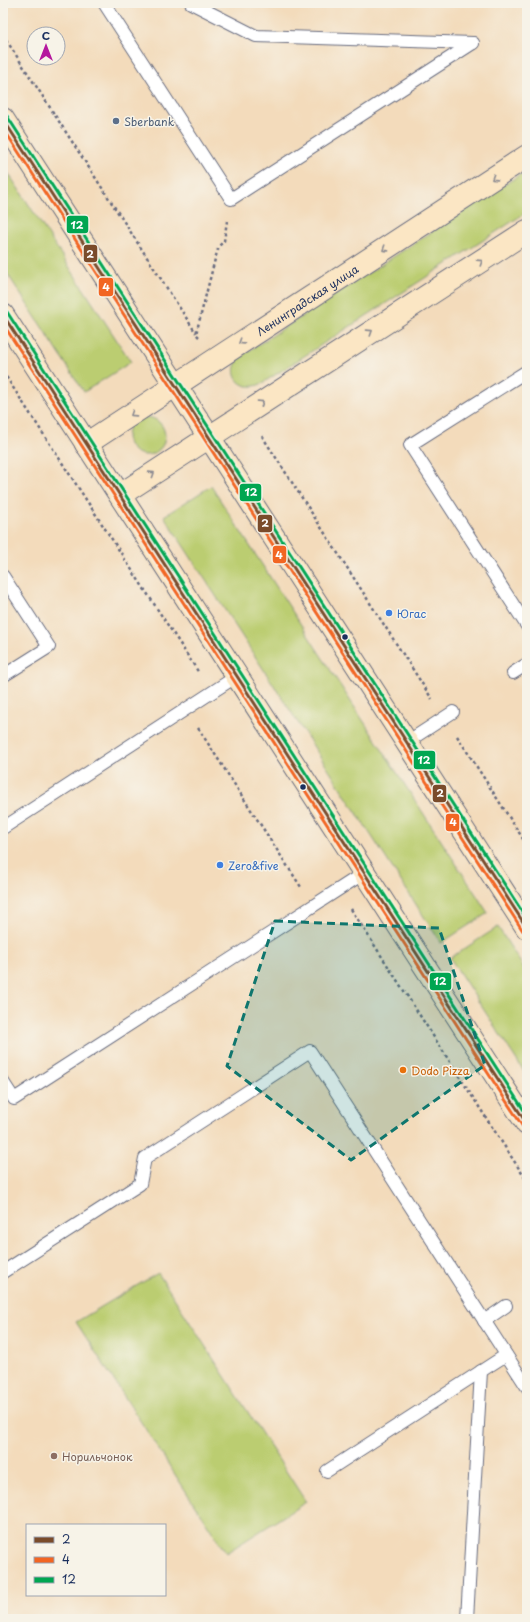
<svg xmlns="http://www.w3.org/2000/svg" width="530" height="1622" viewBox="0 0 530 1622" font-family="'Playpen Sans',sans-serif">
<rect width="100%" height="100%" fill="#f7f3e8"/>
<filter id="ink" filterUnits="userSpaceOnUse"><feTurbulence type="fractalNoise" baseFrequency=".025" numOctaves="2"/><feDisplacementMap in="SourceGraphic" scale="8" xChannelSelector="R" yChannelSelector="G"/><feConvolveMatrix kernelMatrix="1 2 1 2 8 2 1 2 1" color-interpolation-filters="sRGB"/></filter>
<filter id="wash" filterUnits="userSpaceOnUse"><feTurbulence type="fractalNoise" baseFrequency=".012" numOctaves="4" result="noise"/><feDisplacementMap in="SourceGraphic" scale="16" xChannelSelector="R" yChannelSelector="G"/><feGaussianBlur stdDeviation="0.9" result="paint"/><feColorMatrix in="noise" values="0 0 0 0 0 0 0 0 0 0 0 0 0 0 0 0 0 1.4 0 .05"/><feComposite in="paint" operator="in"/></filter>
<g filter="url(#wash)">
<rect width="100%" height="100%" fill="#f3dbbb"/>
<!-- green -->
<g fill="#bbcd71" stroke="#6b7e68">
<path d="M 3,165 L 131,362 L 84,392 L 3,267 Z"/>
<path d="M 527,170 L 527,212 L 261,384 C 238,394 224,369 244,354 Z"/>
<circle cx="146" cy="436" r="19"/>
<path d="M 211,486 L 488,913 L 441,943 L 164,516 Z"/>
<path d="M 498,927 L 527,973 L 527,1076 L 450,958 Z"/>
<path d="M 158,1273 L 306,1502 L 226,1553 L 76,1322 Z"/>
</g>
</g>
<g filter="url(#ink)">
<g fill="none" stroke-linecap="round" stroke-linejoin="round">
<defs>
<g id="lane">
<path d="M 104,3 L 231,199 L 473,43"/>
<path d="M 191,3 L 256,36 L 473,43"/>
<path d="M 527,371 L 410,445 L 527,626"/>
<path d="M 3,576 L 49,647 L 3,676"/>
<path d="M 513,673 L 527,664"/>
<path d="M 407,742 L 453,712"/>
<path d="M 3,828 L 237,676"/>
<path d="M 3,1082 L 14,1099 L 364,873"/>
<path d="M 3,1272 L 140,1184 L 145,1158 L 310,1051 L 527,1387"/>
<path d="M 484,1321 L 506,1306"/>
<path d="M 327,1471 L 506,1355"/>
<path d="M 467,1619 L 481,1371"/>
</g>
<g id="secondary">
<path d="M 3,119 L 527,928"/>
<path d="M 3,315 L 527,1124"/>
<path id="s1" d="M 86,444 L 527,156"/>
<path d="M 120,495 L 527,231"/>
</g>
</defs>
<!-- lane casing -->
<use href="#lane" stroke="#676b7f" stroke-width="14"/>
<!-- secondary casing -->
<use href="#secondary" stroke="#676b7f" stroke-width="24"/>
<!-- path -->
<g stroke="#676b7f" stroke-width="2.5" stroke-dasharray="3 3" stroke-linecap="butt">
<path d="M 3,35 L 196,333"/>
<path d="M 199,337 L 196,334 L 215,259 L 219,246 L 224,241 L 227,221"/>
<path d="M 3,372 L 199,673"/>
<path d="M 262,436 L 432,699"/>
<path d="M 198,728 L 301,887"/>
<path d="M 457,736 L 527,845"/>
<path d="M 351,909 L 527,1181"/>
</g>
<!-- lane -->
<use href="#lane" stroke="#fff" stroke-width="12"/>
<!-- secondary -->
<use href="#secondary" stroke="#fbe6c4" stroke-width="22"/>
<defs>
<g id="bus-1">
<path d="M 3,119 L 527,928"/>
<path d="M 3,315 L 527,1124"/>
</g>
<g id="bus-2">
<path d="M 3,128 L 523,931"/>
<path d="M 3,324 L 523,1127"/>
</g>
<g id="bus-3">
<path d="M 7,116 L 527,919"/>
<path d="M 7,312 L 527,1115"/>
</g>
</defs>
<!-- bus-1 casing -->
<use href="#bus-1" stroke="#f7f3e8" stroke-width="6"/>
<!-- bus-2 casing -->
<use href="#bus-2" stroke="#f7f3e8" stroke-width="6"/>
<!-- bus-3 casing -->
<use href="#bus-3" stroke="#f7f3e8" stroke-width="6"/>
<!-- bus-1 -->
<use href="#bus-1" stroke="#7a4b2a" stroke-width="3"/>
<!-- bus-2 -->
<use href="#bus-2" stroke="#f26522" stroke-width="3"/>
<!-- bus-3 -->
<use href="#bus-3" stroke="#00a651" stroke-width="3"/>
</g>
<!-- one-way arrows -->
<defs><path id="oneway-chevron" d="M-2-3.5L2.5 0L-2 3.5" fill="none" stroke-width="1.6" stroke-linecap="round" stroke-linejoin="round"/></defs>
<g stroke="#8b8a91">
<use href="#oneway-chevron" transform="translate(494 178) rotate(147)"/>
<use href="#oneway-chevron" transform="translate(385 249) rotate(147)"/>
<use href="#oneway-chevron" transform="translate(480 262) rotate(-33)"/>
<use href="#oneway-chevron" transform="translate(370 332) rotate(-33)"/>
<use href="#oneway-chevron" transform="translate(241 342) rotate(147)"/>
<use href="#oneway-chevron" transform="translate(261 403) rotate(-33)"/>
<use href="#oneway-chevron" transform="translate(133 414) rotate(147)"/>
<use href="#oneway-chevron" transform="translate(152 474) rotate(-33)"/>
</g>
</g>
<!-- marked area -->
<path fill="#0f766e" fill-opacity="0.2" stroke="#0f766e" stroke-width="3" stroke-dasharray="8 5" stroke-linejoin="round" d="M 275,921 L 439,928 L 485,1065 L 351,1160 L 227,1066 Z"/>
<!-- markers -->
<circle fill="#5c6f8a" stroke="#f7f3e8" stroke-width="1.5" cx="116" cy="121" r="4"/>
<g fill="#3f7fe0" stroke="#f7f3e8" stroke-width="1.5">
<circle cx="389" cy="613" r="4"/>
<circle cx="220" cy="865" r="4"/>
</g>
<g fill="#1b2f5e" stroke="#f7f3e8" stroke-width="1.5">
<circle cx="345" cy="637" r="3.5"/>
<circle cx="303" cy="787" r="3.5"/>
</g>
<circle fill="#e8710a" stroke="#f7f3e8" stroke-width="1.5" cx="403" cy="1070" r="4"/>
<circle fill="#8d6e63" stroke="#f7f3e8" stroke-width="1.5" cx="54" cy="1456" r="4"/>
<g text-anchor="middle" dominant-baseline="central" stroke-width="3" stroke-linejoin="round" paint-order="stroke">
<!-- service labels -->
<g font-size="11" fill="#4e5e75" stroke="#f7f3e8" text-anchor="start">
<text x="124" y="121">Sberbank</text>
</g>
<!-- street labels -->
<g font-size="11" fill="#1b2f5e" stroke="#f7f3e8">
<text stroke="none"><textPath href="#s1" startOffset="264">Ленинградская улица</textPath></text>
</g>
<!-- shop labels -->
<g font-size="11" fill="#366cbe" stroke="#f7f3e8" text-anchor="start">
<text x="397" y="613">Югас</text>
<text x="228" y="865">Zero&amp;five</text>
</g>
<!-- food labels -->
<g font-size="11" fill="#c56008" stroke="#f7f3e8" text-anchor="start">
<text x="411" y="1070">Dodo Pizza</text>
</g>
<!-- education labels -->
<g font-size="11" fill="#785e54" stroke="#f7f3e8" text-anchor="start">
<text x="62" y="1456">Норильчонок</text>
</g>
</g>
<g stroke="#f7f3e8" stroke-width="1.5">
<rect x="66" y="215" width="23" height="19" rx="4" fill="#00a651"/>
<rect x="83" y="244" width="15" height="19" rx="4" fill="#7a4b2a"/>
<rect x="98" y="277" width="16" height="20" rx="4" fill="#f26522"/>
<rect x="239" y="483" width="23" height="19" rx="4" fill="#00a651"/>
<rect x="257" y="514" width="16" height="19" rx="4" fill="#7a4b2a"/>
<rect x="272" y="545" width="15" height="19" rx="4" fill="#f26522"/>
<rect x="413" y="750" width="23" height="20" rx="4" fill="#00a651"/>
<rect x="432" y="784" width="15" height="19" rx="4" fill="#7a4b2a"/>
<rect x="445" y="813" width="15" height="19" rx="4" fill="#f26522"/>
<rect x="429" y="972" width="23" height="19" rx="4" fill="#00a651"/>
</g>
<g font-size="11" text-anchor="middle" font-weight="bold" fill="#fff">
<text x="77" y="229">12</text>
<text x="90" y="258">2</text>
<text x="106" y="291">4</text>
<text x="251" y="496">12</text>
<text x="265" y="527">2</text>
<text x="279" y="559">4</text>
<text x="424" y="764">12</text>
<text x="440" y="797">2</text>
<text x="453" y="826">4</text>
<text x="440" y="985">12</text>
</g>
<!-- margin -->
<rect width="530" height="1622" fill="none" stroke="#f7f3e8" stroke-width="16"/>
<!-- legend -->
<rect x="26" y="1524" width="140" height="72" fill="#f7f3e8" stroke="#9fa5b1"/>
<rect x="34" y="1537" width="20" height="6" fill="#7a4b2a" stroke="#9fa5b1"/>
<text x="62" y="1544" font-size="12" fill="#1b2f5e">2</text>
<rect x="34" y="1557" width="20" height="6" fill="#f26522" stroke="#9fa5b1"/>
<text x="62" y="1564" font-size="12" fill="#1b2f5e">4</text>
<rect x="34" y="1577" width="20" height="6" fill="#00a651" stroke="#9fa5b1"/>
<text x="62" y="1584" font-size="12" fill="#1b2f5e">12</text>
<!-- north arrow -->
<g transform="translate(46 46)"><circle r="19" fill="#f7f3e8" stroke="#9fa5b1"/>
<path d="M0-3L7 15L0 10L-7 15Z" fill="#b5179e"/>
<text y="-6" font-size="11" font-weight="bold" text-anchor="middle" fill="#1b2f5e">С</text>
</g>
</svg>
